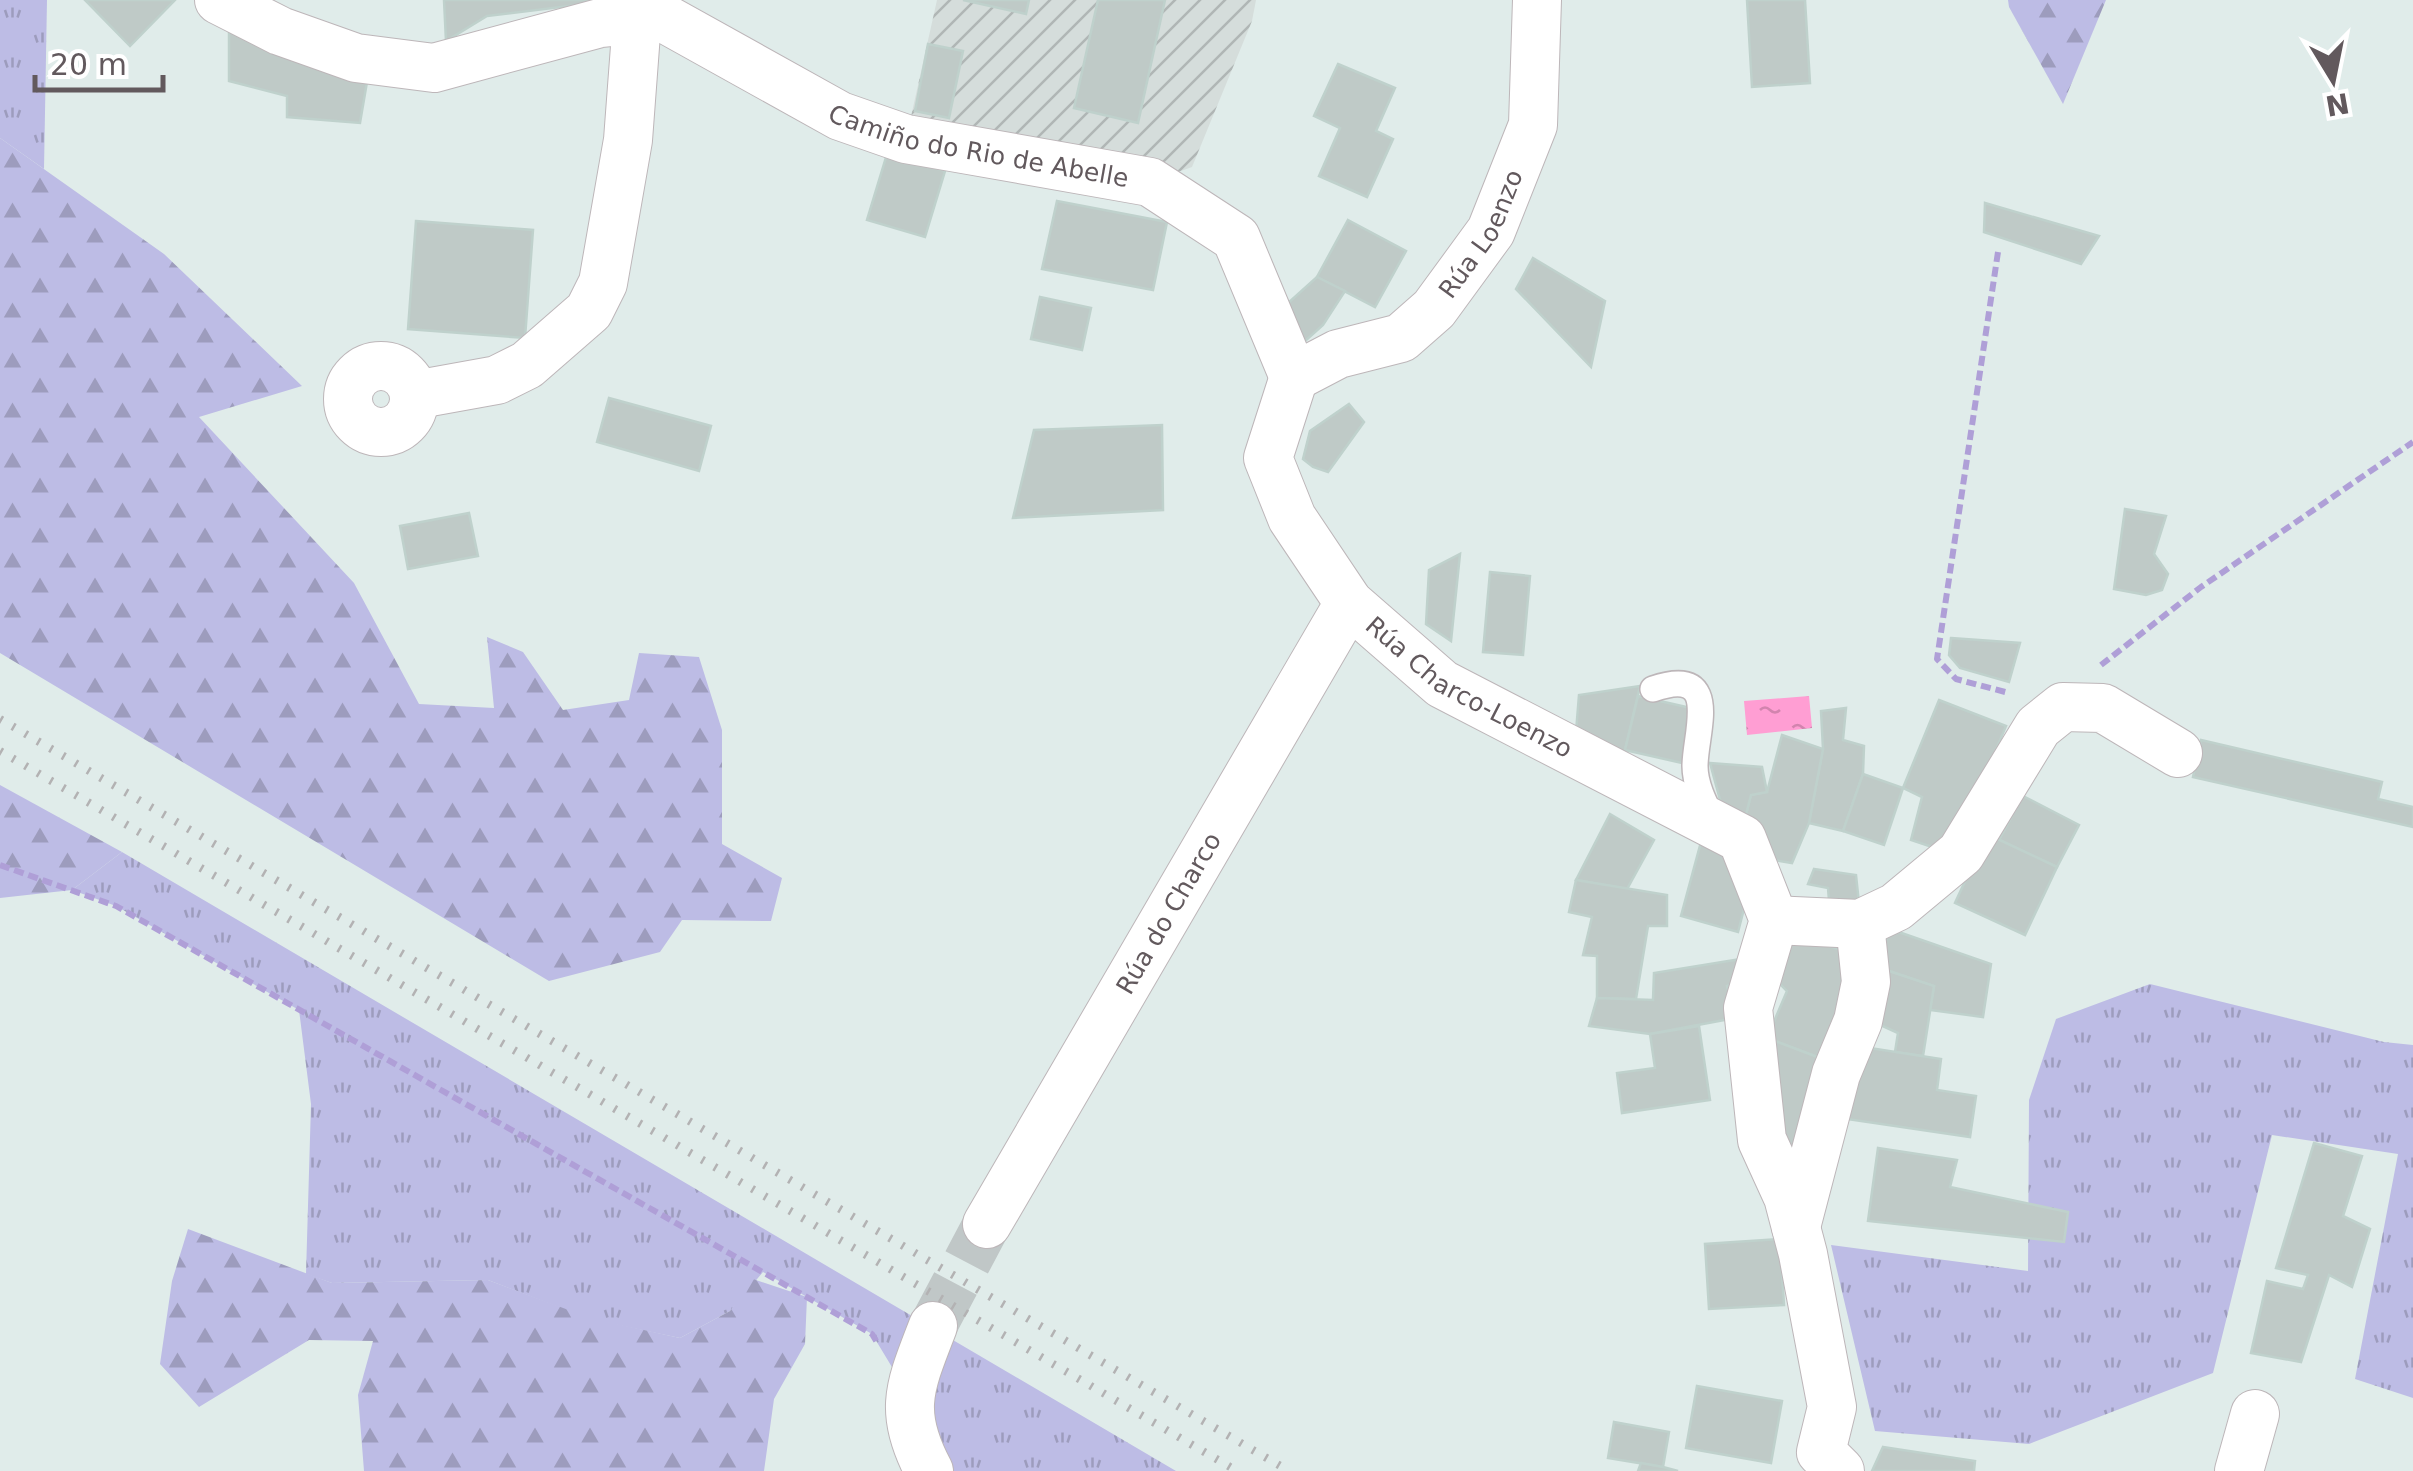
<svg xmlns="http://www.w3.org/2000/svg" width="2413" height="1471" viewBox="0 0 2413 1471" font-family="'DejaVu Sans',sans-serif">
<defs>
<pattern id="industrial-furrows" width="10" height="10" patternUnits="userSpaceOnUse" patternTransform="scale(2.5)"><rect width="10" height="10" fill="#d5dddb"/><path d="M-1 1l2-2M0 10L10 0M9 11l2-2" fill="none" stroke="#b0b6b5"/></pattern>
<pattern id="grass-tufts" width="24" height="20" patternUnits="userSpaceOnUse" patternTransform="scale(2.5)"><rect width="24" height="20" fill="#bdbce5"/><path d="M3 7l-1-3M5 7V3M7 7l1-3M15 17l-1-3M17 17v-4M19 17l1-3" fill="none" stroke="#9d9cbd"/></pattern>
<pattern id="forest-firs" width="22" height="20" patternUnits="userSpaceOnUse" patternTransform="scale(2.5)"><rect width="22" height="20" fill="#bdbce5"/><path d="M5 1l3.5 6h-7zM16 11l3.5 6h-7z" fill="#9d9cbd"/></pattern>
<pattern id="water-ripples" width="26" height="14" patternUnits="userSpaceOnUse" patternTransform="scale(2.5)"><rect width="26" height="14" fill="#ff9ed3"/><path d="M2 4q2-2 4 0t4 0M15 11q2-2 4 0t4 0" fill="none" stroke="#d284ae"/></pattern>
</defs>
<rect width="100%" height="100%" fill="#e0ecea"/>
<!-- industrial -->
<path fill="url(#industrial-furrows)" d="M 937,0 L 1256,0 L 1252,21 L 1192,167 L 1150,182 L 906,139 Z"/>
<!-- grass -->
<g fill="url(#grass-tufts)">
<path d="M 0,0 L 47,0 L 44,169 L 0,138 Z"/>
<path d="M 122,852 L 1176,1471 L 935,1471 L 907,1392 L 872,1334 L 763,1272 L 730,1311 L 680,1338 L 590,1319 L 488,1280 L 332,1283 L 306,1274 L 311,1104 L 299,1010 L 116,906 L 72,890 Z"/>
<path d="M 2150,984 L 2384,1042 L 2413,1045 L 2413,1398 L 2355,1379 L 2398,1154 L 2272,1135 L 2213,1373 L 2029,1444 L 1875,1431 L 1831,1245 L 2028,1271 L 2029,1100 L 2056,1019 Z"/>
</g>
<!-- forest -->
<g fill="url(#forest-firs)">
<path d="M 2008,0 L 2106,0 L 2063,104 L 2009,7 Z"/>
<path d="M 0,138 L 164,254 L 302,386 L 199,417 L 354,583 L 419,704 L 494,708 L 487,637 L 523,652 L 563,710 L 629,700 L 639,653 L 699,657 L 722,730 L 722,844 L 782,878 L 771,921 L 682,920 L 660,952 L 549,981 L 0,653 Z"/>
<path d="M 0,785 L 122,852 L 72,890 L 0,898 Z"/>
<path d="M 188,1229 L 332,1283 L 488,1280 L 590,1318 L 680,1338 L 730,1311 L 753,1279 L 807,1297 L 805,1344 L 774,1399 L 764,1471 L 364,1471 L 358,1395 L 373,1341 L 309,1340 L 199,1407 L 160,1364 L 172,1281 Z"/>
</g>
<!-- water -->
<path fill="url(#water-ripples)" d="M 1809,696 L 1812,728 L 1747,735 L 1744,701 Z"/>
<!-- building -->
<g fill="#bfcac7" stroke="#bfd1cc" stroke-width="2.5">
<path d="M 85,0 L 175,0 L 130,46 Z"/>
<path d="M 444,0 L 602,0 L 602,2 L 487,16 L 446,41 Z"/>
<path d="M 963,0 L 1029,0 L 1026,14 Z"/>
<path d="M 1098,0 L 1165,0 L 1138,123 L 1074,108 Z"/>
<path d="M 1747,0 L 1805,0 L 1810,83 L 1752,87 Z"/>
<path d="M 229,22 L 368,76 L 360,123 L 287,117 L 287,96 L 229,81 Z"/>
<path d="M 928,44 L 963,51 L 949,118 L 915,111 Z"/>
<path d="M 1338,64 L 1395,88 L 1376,131 L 1393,139 L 1367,197 L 1319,176 L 1340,128 L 1314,116 Z"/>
<path d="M 887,154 L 945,171 L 925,237 L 867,220 Z"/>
<path d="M 1057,201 L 1167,222 L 1153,290 L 1042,269 Z"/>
<path d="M 1985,203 L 2099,236 L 2081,264 L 1984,232 Z"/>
<path d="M 1348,220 L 1406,251 L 1375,307 L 1317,277 Z"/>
<path d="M 416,221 L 533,230 L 525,338 L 408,329 Z"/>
<path d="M 1533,258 L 1605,301 L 1591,367 L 1516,289 Z"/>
<path d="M 1317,277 L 1345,291 L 1323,325 L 1294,351 L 1278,312 Z"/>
<path d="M 1040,297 L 1091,308 L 1082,350 L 1031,339 Z"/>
<path d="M 609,398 L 711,426 L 699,471 L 597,442 Z"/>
<path d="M 1349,404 L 1364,422 L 1328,472 L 1313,467 L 1303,459 L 1310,431 Z"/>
<path d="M 1162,425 L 1163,510 L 1013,518 L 1034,430 Z"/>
<path d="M 2125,509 L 2166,516 L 2154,554 L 2168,574 L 2162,590 L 2146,595 L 2114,589 Z"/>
<path d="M 469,513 L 478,556 L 408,569 L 400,526 Z"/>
<path d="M 1460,554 L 1451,641 L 1426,624 L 1429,570 Z"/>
<path d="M 1490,572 L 1530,576 L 1523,655 L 1483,652 Z"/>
<path d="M 1951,638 L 2020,643 L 2009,682 L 1960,668 L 1949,655 Z"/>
<path d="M 1640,686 L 1622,763 L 1576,732 L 1579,695 Z"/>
<path d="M 1638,696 L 1695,709 L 1682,763 L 1625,750 Z"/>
<path d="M 1939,700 L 2006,726 L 1964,825 L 1944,851 L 1911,840 L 1922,797 L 1903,788 Z"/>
<path d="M 1846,708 L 1843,740 L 1864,746 L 1863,774 L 1843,831 L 1809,823 L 1823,749 L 1821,711 Z"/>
<path d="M 1782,735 L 1823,749 L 1809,823 L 1792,863 L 1767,859 L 1743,826 L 1751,795 L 1767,792 Z"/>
<path d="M 2201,740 L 2382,782 L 2378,799 L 2413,807 L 2413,827 L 2193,777 Z"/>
<path d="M 1710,763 L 1762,767 L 1767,792 L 1751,795 L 1743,826 L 1722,807 Z"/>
<path d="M 1863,774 L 1903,788 L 1884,845 L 1843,831 Z"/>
<path d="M 2023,796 L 2079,825 L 2057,867 L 1999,840 Z"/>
<path d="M 1610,814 L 1654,840 L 1627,889 L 1576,880 Z"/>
<path d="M 1987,834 L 2057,867 L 2025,935 L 1955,903 Z"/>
<path d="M 1701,842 L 1735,862 L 1752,878 L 1738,932 L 1681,916 Z"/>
<path d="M 1814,869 L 1856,875 L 1860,913 L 1830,913 L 1828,888 L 1808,884 Z"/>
<path d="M 1576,880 L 1667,895 L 1667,926 L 1648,926 L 1636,999 L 1597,998 L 1597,956 L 1583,955 L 1592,917 L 1569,912 Z"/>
<path d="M 1890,929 L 1991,964 L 1983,1017 L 1930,1010 L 1934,986 L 1889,971 L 1880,957 Z"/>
<path d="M 1796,930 L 1815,942 L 1842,950 L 1855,995 L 1828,1061 L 1767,1038 L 1787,991 L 1774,978 Z"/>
<path d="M 1741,959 L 1745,979 L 1727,986 L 1735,1018 L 1650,1034 L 1589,1026 L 1597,998 L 1653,1000 L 1654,973 Z"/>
<path d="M 1889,971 L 1934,986 L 1923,1056 L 1895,1052 L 1898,1033 L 1876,1023 Z"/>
<path d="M 1699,1026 L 1710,1100 L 1622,1113 L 1617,1073 L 1655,1068 L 1650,1034 Z"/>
<path d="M 1767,1038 L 1828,1061 L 1798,1166 L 1771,1137 Z"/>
<path d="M 1857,1046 L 1941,1059 L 1937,1090 L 1976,1096 L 1970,1137 L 1847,1119 Z"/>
<path d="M 2314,1143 L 2362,1156 L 2343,1216 L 2370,1229 L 2352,1287 L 2329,1275 L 2301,1362 L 2251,1353 L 2267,1281 L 2303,1289 L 2308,1275 L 2276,1268 Z"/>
<path d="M 1878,1148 L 1957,1160 L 1950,1187 L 2068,1212 L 2064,1242 L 1868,1221 Z"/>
<path d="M 1780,1239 L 1784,1305 L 1709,1309 L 1705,1244 Z"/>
<path d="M 1697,1386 L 1782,1401 L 1771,1463 L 1686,1448 Z"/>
<path d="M 1614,1422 L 1669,1432 L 1663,1467 L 1608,1458 Z"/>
<path d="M 1883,1447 L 1975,1461 L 1974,1471 L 1872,1471 Z"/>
<path d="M 1641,1463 L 1663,1467 L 1678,1471 L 1638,1471 Z"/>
</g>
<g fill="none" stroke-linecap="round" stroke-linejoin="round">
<!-- street-tunnel -->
<path stroke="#c0c7c7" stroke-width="48" stroke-dasharray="48 24" stroke-linecap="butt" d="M 933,1326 L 987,1224"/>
<defs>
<path id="lane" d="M 1653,689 C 1723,665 1695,732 1695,766 C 1695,785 1705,804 1713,820"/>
<g id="street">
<path id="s1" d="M 219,0 L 280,31 L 356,58 L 434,68 L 600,23 L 662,17 L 840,116 L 906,139 L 1150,182 L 1236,238 L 1294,377"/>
<circle cx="381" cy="399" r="33"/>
<path id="s2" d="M 1294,377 L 1268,458 L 1292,518 L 1349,603 L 1442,684 L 1742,839 L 1774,920 L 1748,1008 L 1762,1140 L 1788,1197 L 1803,1254 L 1832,1407 L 1821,1452 L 1840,1471"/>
<path id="s3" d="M 1294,377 L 1338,354 L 1401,338 L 1434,309 L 1491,231 L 1533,125 L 1537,0"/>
<path d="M 414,395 L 497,380 L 527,365 L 589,311 L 603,283 L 628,140 L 637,20"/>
<path d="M 1774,920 L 1860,924 L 1896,907 L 1961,853 L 2038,727 L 2063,707 L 2103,708 L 2178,753"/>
<path id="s4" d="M 987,1224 L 1349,603"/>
<path d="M 1796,1227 L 1836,1074 L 1858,1021 L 1866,982 L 1860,924"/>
<path d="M 929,1471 C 897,1411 910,1386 933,1326"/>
<path d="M 2239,1471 L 2255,1414"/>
</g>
</defs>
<!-- lane casing -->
<use href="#lane" stroke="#bdb6b9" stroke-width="28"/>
<!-- street casing -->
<use href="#street" stroke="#bdb6b9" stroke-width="50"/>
<!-- path -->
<g stroke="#af9fd7" stroke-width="6" stroke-dasharray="10 5" stroke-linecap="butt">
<path d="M 1998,252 L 1937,659 L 1956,679 L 2009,693"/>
<path d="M 2101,665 L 2201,587 L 2413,442"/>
<path d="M 0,865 L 116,906 L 872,1334 L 878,1344"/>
</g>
<!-- lane -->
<use href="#lane" stroke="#fff" stroke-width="25"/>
<!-- street -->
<use href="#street" stroke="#fff" stroke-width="48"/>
<!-- rail -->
<g stroke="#b3b2b3" stroke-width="8" stroke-dasharray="2.5 12" stroke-linecap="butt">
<path d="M 0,719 L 1289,1471"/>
<path d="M 0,751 L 1237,1471"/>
</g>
</g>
<g text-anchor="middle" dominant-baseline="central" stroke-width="8" stroke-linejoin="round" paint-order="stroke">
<!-- street labels -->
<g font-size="25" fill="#62595d" stroke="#fff">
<text stroke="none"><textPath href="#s1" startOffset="808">Camiño do Rio de Abelle</textPath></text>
<text stroke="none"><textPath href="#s3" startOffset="248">Rúa Loenzo</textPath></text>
<text stroke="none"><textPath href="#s2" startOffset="400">Rúa Charco-Loenzo</textPath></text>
<text stroke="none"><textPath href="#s4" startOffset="360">Rúa do Charco</textPath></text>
</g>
</g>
<!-- north arrow -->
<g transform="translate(2333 80) rotate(170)" stroke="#ffffff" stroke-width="8" paint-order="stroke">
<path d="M0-8L18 38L0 25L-18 38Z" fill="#62595d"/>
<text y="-15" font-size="28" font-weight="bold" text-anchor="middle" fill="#62595d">N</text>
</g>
<!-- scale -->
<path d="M35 75v15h128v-15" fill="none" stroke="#62595d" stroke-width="5"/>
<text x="50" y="75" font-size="30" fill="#62595d" stroke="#ffffff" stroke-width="8" paint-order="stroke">20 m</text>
</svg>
